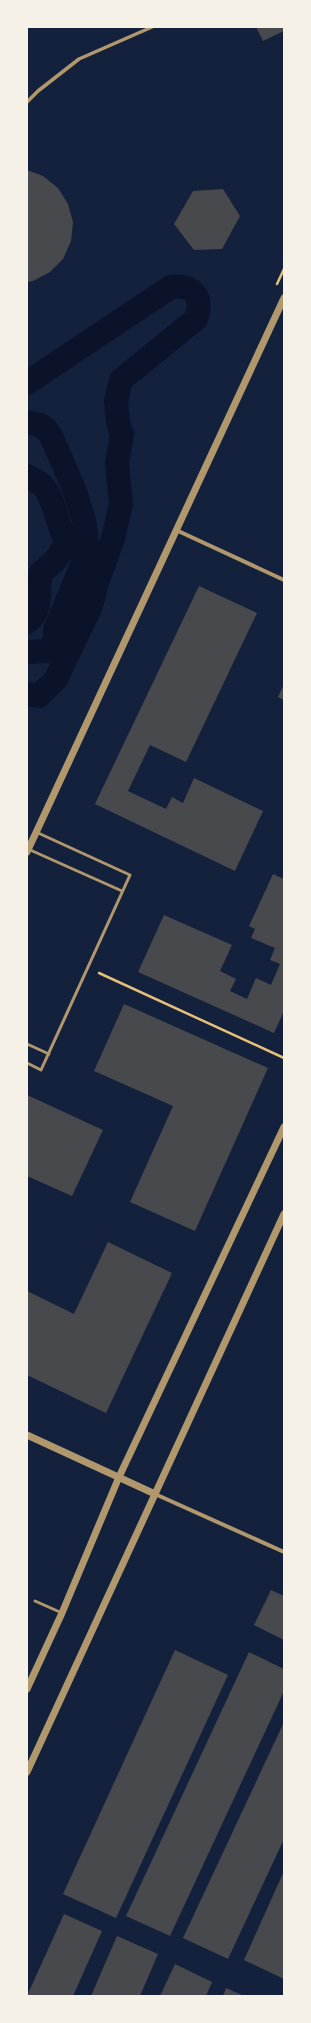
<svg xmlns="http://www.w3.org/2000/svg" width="311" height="2023" viewBox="0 0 311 2023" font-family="'Exo 2',sans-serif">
<rect width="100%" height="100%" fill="#14213d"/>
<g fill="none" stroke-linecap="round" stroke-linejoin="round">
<!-- canal -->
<g stroke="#0b132b" stroke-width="24">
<path d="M 27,383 L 171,287 C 193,284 204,297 196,319 L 121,380 L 116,401 L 118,423 L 122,434 L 117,464 L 121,504 L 113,539 L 97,582 L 91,606 L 56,679 L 39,696 L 27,694"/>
<path d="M 27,422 L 40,425 L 47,430 L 52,438 L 74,489 L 84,520 L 88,551 L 55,630 L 55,641 L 47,651 L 27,652"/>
<path d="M 27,476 C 32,479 39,482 43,486 C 56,501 56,523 66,540 C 62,555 54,563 41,572 C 37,589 44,610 27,622"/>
</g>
</g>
<!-- building -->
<g fill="#48494c">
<path d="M 256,27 L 284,27 L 284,31 L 263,41 Z"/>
<path d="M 27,170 L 43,176 L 58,188 L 68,204 L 73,222 L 71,241 L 63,259 L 50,272 L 33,281 L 27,282 Z"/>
<path d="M 223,189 L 240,216 L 222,249 L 194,250 L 174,224 L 193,191 Z"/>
<path d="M 199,586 L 257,613 L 186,762 L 150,745 L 128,791 L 166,809 L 172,797 L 183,803 L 194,778 L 263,811 L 235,871 L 95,804 Z"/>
<path d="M 284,684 L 284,700 L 278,697 Z"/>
<path d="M 273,874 L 284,879 L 284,1011 L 274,1033 L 138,972 L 164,915 L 232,945 L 220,971 L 236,979 L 230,991 L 247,999 L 256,978 L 271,985 L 280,964 L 270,960 L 275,948 L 251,938 L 255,929 L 249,926 Z"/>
<path d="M 124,1004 L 268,1068 L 195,1231 L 130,1202 L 173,1106 L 94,1071 Z"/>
<path d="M 27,1095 L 103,1130 L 72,1196 L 27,1176 Z"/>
<path d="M 108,1242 L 172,1273 L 106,1413 L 27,1375 L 27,1291 L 74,1314 Z"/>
<path d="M 271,1590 L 284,1596 L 284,1640 L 254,1625 Z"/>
<path d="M 175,1650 L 228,1675 L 116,1918 L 63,1894 Z"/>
<path d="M 249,1652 L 284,1669 L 284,1691 L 170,1936 L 126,1916 Z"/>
<path d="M 284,1722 L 284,1839 L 228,1959 L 183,1938 Z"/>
<path d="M 284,1871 L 284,1979 L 244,1960 Z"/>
<path d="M 64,1914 L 102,1931 L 73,1996 L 27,1996 Z"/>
<path d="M 117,1936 L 158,1954 L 140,1996 L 91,1996 Z"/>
<path d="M 175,1964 L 212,1982 L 206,1996 L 160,1996 Z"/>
<path d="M 226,1988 L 244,1996 L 223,1996 Z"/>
</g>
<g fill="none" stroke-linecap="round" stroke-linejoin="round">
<!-- path -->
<g stroke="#e5c07b" stroke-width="2.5">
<path d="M 277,284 L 284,269"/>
<path d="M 99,973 L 284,1058"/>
</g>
<!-- service -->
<g stroke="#b1986c" stroke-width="3">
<path d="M 28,849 L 122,891"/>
<path d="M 27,1044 L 49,1054"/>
<path d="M 27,1063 L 41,1070 L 130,875 L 36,832"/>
<path d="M 35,1601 L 62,1613"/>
</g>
<!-- pedestrian -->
<path stroke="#b1986c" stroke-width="3.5" d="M 27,102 L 38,91 L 79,59 L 152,27"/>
<!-- minor -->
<g stroke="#b1986c" stroke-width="4">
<path d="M 176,530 L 284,580"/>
<path d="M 155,1494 L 284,1552"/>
</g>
<!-- tertiary -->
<g stroke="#b1986c" stroke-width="7">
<path d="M 27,852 L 284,298"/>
<path d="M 27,1435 L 155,1494"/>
<path d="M 27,1689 L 62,1613 L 119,1477 L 284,1127"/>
<path d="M 27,1772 L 284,1214"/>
</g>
</g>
<!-- border -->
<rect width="311" height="2023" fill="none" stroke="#f6f1e7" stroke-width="56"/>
</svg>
